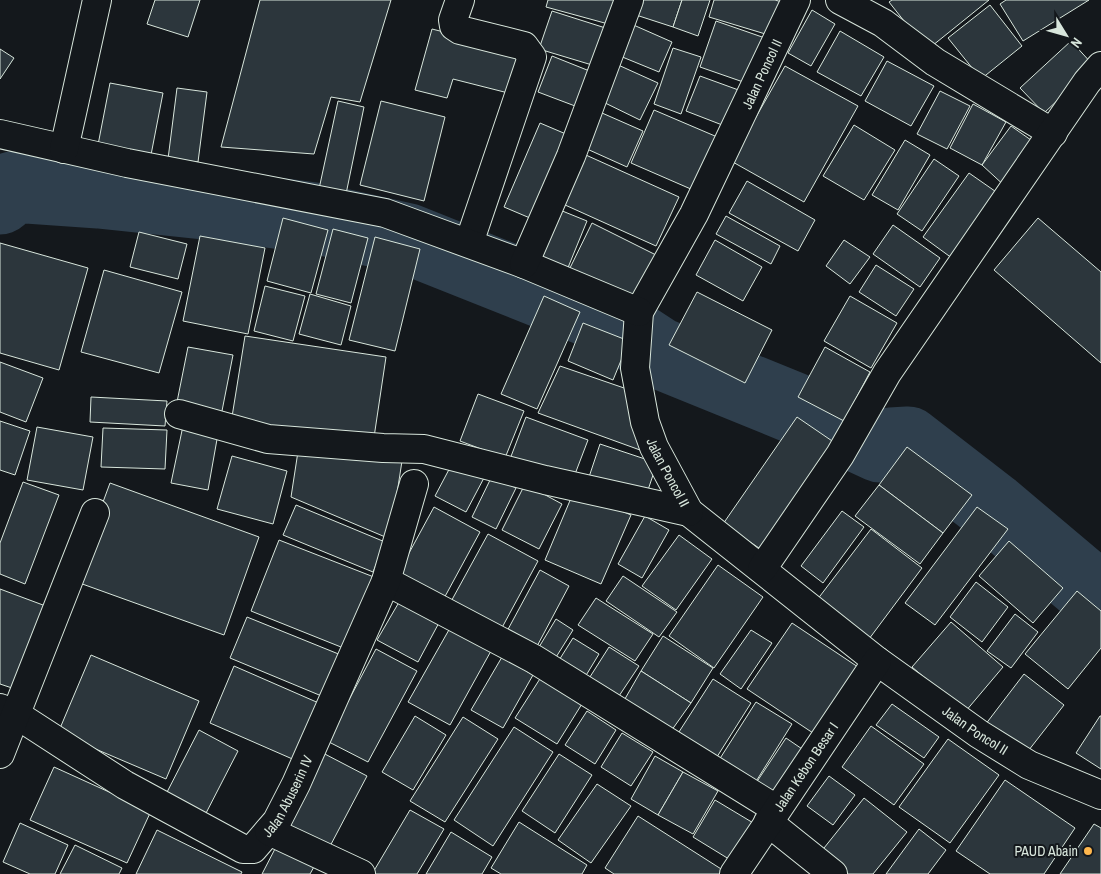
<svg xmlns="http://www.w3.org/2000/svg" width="1101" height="874" viewBox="0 0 1101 874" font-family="'Archivo Narrow',sans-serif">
<rect width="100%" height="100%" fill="#14181c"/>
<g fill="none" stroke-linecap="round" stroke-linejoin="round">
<!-- river -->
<path stroke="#2f3f4d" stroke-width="71" d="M 0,199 L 13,187 L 99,193 L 223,206 L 314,218 L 408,239 L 604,317 L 659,353 L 804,412 L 880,447 L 891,443 L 908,442 L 992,507 L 1101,599"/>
</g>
<!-- building -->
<g fill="#2c363c" stroke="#d8e6dc">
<path d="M 155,0 L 200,0 L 188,37 L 147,24 Z"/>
<path d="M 260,0 L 391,0 L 360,102 L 331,97 L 314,154 L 221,147 Z"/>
<path d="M 548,0 L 619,0 L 612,25 L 546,7 Z"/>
<path d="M 638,0 L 682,0 L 673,27 L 633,14 Z"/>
<path d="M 682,0 L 710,0 L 698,36 L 673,27 Z"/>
<path d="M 714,0 L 775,0 L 782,2 L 772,36 L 709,17 Z"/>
<path d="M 892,0 L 989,0 L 927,50 L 889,2 Z"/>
<path d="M 1006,0 L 1089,0 L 1023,41 L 1000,4 Z"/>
<path d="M 990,5 L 1022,46 L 981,79 L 948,38 Z"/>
<path d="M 812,10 L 835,24 L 811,66 L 788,53 Z"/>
<path d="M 552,11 L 615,31 L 602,68 L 539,49 Z"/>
<path d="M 716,21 L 765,38 L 749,84 L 700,67 Z"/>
<path d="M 629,23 L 672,42 L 659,72 L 615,54 Z"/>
<path d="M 432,29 L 527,53 L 516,95 L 453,79 L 447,98 L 415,90 Z"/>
<path d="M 840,31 L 884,57 L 861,96 L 817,72 Z"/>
<path d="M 1071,41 L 1094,66 L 1044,113 L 1020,88 Z"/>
<path d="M 673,48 L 701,57 L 681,114 L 654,104 Z"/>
<path d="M 0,49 L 14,58 L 0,79 Z"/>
<path d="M 552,56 L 597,74 L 583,109 L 538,92 Z"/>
<path d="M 887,61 L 934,86 L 911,126 L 865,101 Z"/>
<path d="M 616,64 L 658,83 L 640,120 L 599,100 Z"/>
<path d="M 785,66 L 858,106 L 804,202 L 731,161 Z"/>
<path d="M 700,76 L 744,92 L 730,128 L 686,111 Z"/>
<path d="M 110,83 L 163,93 L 150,160 L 97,150 Z"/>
<path d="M 177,88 L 207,92 L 198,162 L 168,159 Z"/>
<path d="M 940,91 L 970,106 L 947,149 L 917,134 Z"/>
<path d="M 338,101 L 364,107 L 346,194 L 319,189 Z"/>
<path d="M 381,101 L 445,117 L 424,201 L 360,185 Z"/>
<path d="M 973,104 L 1006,122 L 982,165 L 950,148 Z"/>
<path d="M 654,110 L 722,139 L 700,193 L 631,163 Z"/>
<path d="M 602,113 L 643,131 L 627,167 L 587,149 Z"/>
<path d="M 540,123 L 573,137 L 537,221 L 504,207 Z"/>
<path d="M 854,125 L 895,150 L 864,200 L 823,176 Z"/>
<path d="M 1011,126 L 1038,145 L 1007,188 L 982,165 Z"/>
<path d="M 905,140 L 930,155 L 898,210 L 872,195 Z"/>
<path d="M 577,151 L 679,197 L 656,246 L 554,200 Z"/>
<path d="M 934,159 L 959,176 L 922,231 L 897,214 Z"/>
<path d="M 969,173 L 1002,196 L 956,261 L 923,237 Z"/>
<path d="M 747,181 L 815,220 L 798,251 L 729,213 Z"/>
<path d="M 550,206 L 587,221 L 567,270 L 530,255 Z"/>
<path d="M 726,216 L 780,246 L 771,264 L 716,234 Z"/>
<path d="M 283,218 L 328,230 L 311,293 L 267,281 Z"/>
<path d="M 1038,218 L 1101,272 L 1101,363 L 994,270 Z"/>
<path d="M 592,223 L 662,258 L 638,305 L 569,270 Z"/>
<path d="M 893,225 L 940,258 L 920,287 L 873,254 Z"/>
<path d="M 333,229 L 368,238 L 351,303 L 316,294 Z"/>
<path d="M 139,232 L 187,244 L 178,279 L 130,267 Z"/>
<path d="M 200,236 L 265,248 L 248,334 L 183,321 Z"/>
<path d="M 375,237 L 420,249 L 395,351 L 349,340 Z"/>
<path d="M 715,240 L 762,267 L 743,301 L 696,275 Z"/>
<path d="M 844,240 L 870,257 L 850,284 L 826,266 Z"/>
<path d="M 0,243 L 88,268 L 59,370 L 0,353 Z"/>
<path d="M 876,265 L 914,289 L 896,316 L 859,292 Z"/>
<path d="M 104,270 L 182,292 L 159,373 L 81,352 Z"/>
<path d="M 265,286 L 305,296 L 293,341 L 254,331 Z"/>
<path d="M 697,292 L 772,330 L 745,383 L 669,345 Z"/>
<path d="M 310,294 L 351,306 L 341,345 L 299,334 Z"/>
<path d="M 544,296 L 580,312 L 537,409 L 501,394 Z"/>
<path d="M 850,296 L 897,323 L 871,368 L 824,341 Z"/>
<path d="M 583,323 L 629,341 L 613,380 L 568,361 Z"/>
<path d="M 245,336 L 386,357 L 373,444 L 231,423 Z"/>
<path d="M 188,347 L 233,355 L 221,416 L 176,407 Z"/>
<path d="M 825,347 L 870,372 L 844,421 L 798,397 Z"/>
<path d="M 0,362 L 43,378 L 26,422 L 0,412 Z"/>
<path d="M 560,366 L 627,389 L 640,450 L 538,413 Z"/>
<path d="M 478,394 L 524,411 L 505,458 L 460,441 Z"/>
<path d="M 91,397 L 167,401 L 165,426 L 90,422 Z"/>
<path d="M 526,417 L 588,440 L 572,482 L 510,459 Z"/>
<path d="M 797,417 L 838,445 L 765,552 L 723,524 Z"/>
<path d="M 0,421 L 30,431 L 15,475 L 0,470 Z"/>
<path d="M 184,421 L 219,428 L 208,490 L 171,483 Z"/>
<path d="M 37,427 L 93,437 L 83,490 L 27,480 Z"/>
<path d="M 103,428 L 167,430 L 165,469 L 101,467 Z"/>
<path d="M 600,444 L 657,463 L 645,499 L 588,480 Z"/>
<path d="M 299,445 L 402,461 L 390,539 L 291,497 Z"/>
<path d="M 907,447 L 972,495 L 943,533 L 879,485 Z"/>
<path d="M 232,456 L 287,471 L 273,524 L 217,509 Z"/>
<path d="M 454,460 L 485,476 L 466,512 L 435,496 Z"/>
<path d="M 492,476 L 516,488 L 496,529 L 472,517 Z"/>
<path d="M 23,482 L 59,495 L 25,584 L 0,574 L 0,543 Z"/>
<path d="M 110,483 L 259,537 L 224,635 L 74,581 Z"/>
<path d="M 525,484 L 562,504 L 539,549 L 502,530 Z"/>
<path d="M 879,485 L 943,533 L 920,564 L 855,516 Z"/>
<path d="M 574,491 L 631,515 L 601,584 L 545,560 Z"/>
<path d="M 296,505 L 385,542 L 373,572 L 283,535 Z"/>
<path d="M 434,507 L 480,532 L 442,602 L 396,577 Z"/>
<path d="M 977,507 L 1008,529 L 935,625 L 905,603 Z"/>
<path d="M 842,511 L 864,527 L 823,583 L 801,566 Z"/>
<path d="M 645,516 L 669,530 L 642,578 L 618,564 Z"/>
<path d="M 871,529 L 922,568 L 869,639 L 817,600 Z"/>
<path d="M 488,534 L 538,561 L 498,635 L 448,607 Z"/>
<path d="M 679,535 L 712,559 L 676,610 L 642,586 Z"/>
<path d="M 279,540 L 379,579 L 351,651 L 251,611 Z"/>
<path d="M 1009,541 L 1063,588 L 1033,623 L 979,576 Z"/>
<path d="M 718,565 L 763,597 L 714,668 L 669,636 Z"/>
<path d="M 540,570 L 569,586 L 535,650 L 506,633 Z"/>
<path d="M 623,576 L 677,612 L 659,637 L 606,601 Z"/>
<path d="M 976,582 L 1008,607 L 982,642 L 950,617 Z"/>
<path d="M 0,589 L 51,608 L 21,691 L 0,684 Z"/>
<path d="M 1077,591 L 1101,611 L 1101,648 L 1068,689 L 1025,654 Z"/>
<path d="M 402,597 L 441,619 L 418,662 L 377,640 Z"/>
<path d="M 596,598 L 653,634 L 635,661 L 578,625 Z"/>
<path d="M 1015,614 L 1038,632 L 1011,668 L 987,651 Z"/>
<path d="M 247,617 L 341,655 L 324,697 L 230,658 Z"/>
<path d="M 556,619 L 573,630 L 553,662 L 536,652 Z"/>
<path d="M 951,622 L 1003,667 L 965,712 L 912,667 Z"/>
<path d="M 792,623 L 861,669 L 816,735 L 747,689 Z"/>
<path d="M 450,628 L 491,651 L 450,725 L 408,702 Z"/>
<path d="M 751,630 L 772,643 L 741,689 L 720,674 Z"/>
<path d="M 663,636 L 713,668 L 691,703 L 641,671 Z"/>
<path d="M 573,638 L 599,654 L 582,682 L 556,665 Z"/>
<path d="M 609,647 L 639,666 L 617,699 L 588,680 Z"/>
<path d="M 376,649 L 417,671 L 368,762 L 327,741 Z"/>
<path d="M 91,655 L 199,701 L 166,779 L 58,733 Z"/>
<path d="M 502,657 L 533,675 L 503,728 L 471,710 Z"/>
<path d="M 234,666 L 321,704 L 297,761 L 210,723 Z"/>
<path d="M 641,671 L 691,703 L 669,734 L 622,704 Z"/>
<path d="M 543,674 L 585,699 L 557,744 L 515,718 Z"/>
<path d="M 1024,674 L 1064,705 L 1025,755 L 985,725 Z"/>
<path d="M 713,679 L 751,703 L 715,760 L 677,735 Z"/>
<path d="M 756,702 L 792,724 L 755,783 L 719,760 Z"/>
<path d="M 892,704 L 939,737 L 924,758 L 876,725 Z"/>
<path d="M 587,711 L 616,730 L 595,764 L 565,745 Z"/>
<path d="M 415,716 L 446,735 L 413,790 L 382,772 Z"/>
<path d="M 1100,716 L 1101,716 L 1101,769 L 1076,753 Z"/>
<path d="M 463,717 L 498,739 L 445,822 L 410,801 Z"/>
<path d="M 871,726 L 924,764 L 894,805 L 842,767 Z"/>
<path d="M 514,727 L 553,752 L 493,846 L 454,820 Z"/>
<path d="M 199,730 L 238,751 L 204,817 L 165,796 Z"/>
<path d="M 622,733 L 653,752 L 631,786 L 601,767 Z"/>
<path d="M 786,738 L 808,753 L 779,798 L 756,783 Z"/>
<path d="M 948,739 L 999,775 L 950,843 L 899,807 Z"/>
<path d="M 321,752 L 367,776 L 328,850 L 282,825 Z"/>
<path d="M 559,754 L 592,775 L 555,833 L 522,811 Z"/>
<path d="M 655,756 L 683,772 L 658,815 L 631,799 Z"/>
<path d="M 54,767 L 151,811 L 127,863 L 30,820 Z"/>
<path d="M 683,772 L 718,791 L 693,834 L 658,815 Z"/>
<path d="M 829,776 L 855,795 L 833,825 L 807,806 Z"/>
<path d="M 1005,780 L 1075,828 L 1044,874 L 990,874 L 956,851 Z"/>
<path d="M 597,784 L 631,806 L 591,863 L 558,840 Z"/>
<path d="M 864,798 L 907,832 L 873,874 L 847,874 L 820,853 Z"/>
<path d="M 715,800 L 760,827 L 737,864 L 693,837 Z"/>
<path d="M 410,810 L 444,829 L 417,874 L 372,874 Z"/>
<path d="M 638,816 L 729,874 L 614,874 L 605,868 Z"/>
<path d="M 519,822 L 587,865 L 582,874 L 501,874 L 491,868 Z"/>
<path d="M 20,823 L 68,845 L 55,874 L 30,874 L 3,862 Z"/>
<path d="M 1094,824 L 1101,828 L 1101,874 L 1060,874 Z"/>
<path d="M 919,829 L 946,850 L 928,874 L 886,874 Z"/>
<path d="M 157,830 L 242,872 L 241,874 L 136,874 Z"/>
<path d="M 451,832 L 492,857 L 482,874 L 426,874 Z"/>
<path d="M 75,845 L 122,868 L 119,874 L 60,874 Z"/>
<path d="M 277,845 L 315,865 L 310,874 L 262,874 Z"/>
</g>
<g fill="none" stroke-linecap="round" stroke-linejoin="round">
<defs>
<g id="minor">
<path d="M 460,0 L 453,20 L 454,26 L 460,30 L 524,46 L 532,57 L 469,243"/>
<path id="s1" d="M 796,0 L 694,214 L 639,312 L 635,368 L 645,422 L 654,447 L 689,512 L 877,661 L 979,734 L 1029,765 L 1101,795"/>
<path d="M 840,0 L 883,23 L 935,62 L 1053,133"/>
<path d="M 0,134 L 127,163 L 385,213 L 524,264 L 639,312"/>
<path d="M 64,149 L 97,0"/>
<path d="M 524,264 L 571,156 L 629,0"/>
<path d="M 179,414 L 268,439 L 383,448 L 424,449 L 545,480 L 689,512"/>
<path d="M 762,569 L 840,455 L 887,373 L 1087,82 L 1101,66"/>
<path d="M 386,581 L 534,659 L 776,809"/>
<path id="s2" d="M 0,708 L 17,715 L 125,785 L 243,849 L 253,849 L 277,821 L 296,784 L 386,581 L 414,484"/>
<path d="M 0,754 L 95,513"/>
<path d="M 768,822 L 833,874"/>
<path d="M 269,831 L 361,874"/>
<path id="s3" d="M 734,874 L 877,661"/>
</g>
</defs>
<!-- minor casing -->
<use href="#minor" stroke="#d8e6dc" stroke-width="30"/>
<!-- minor -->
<use href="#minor" stroke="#14181c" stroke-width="28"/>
</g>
<!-- markers -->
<circle fill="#ffb74d" stroke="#14181c" stroke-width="2" cx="1088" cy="851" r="5"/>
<g text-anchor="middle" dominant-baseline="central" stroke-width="4" stroke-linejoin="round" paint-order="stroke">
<!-- street labels -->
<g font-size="14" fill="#d8e6dc" stroke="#14181c">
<text transform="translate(762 74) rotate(-65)">Jalan Poncol II</text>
<text stroke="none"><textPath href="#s1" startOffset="516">Jalan Poncol II</textPath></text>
<text stroke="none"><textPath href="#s1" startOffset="921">Jalan Poncol II</textPath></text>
<text stroke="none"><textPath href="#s3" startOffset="129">Jalan Kebon Besar I</textPath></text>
<text stroke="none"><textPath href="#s2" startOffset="355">Jalan Abuserin IV</textPath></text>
</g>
<!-- poi labels -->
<g font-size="14" fill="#d8e6dc" stroke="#14181c" text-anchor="end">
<text x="1078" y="851">PAUD Abain</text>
</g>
</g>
<!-- north arrow -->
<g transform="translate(1066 35) rotate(127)" stroke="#14181c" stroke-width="4" paint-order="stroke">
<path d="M0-4L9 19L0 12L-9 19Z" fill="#d8e6dc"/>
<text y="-8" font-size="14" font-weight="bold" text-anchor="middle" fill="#d8e6dc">N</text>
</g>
</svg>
